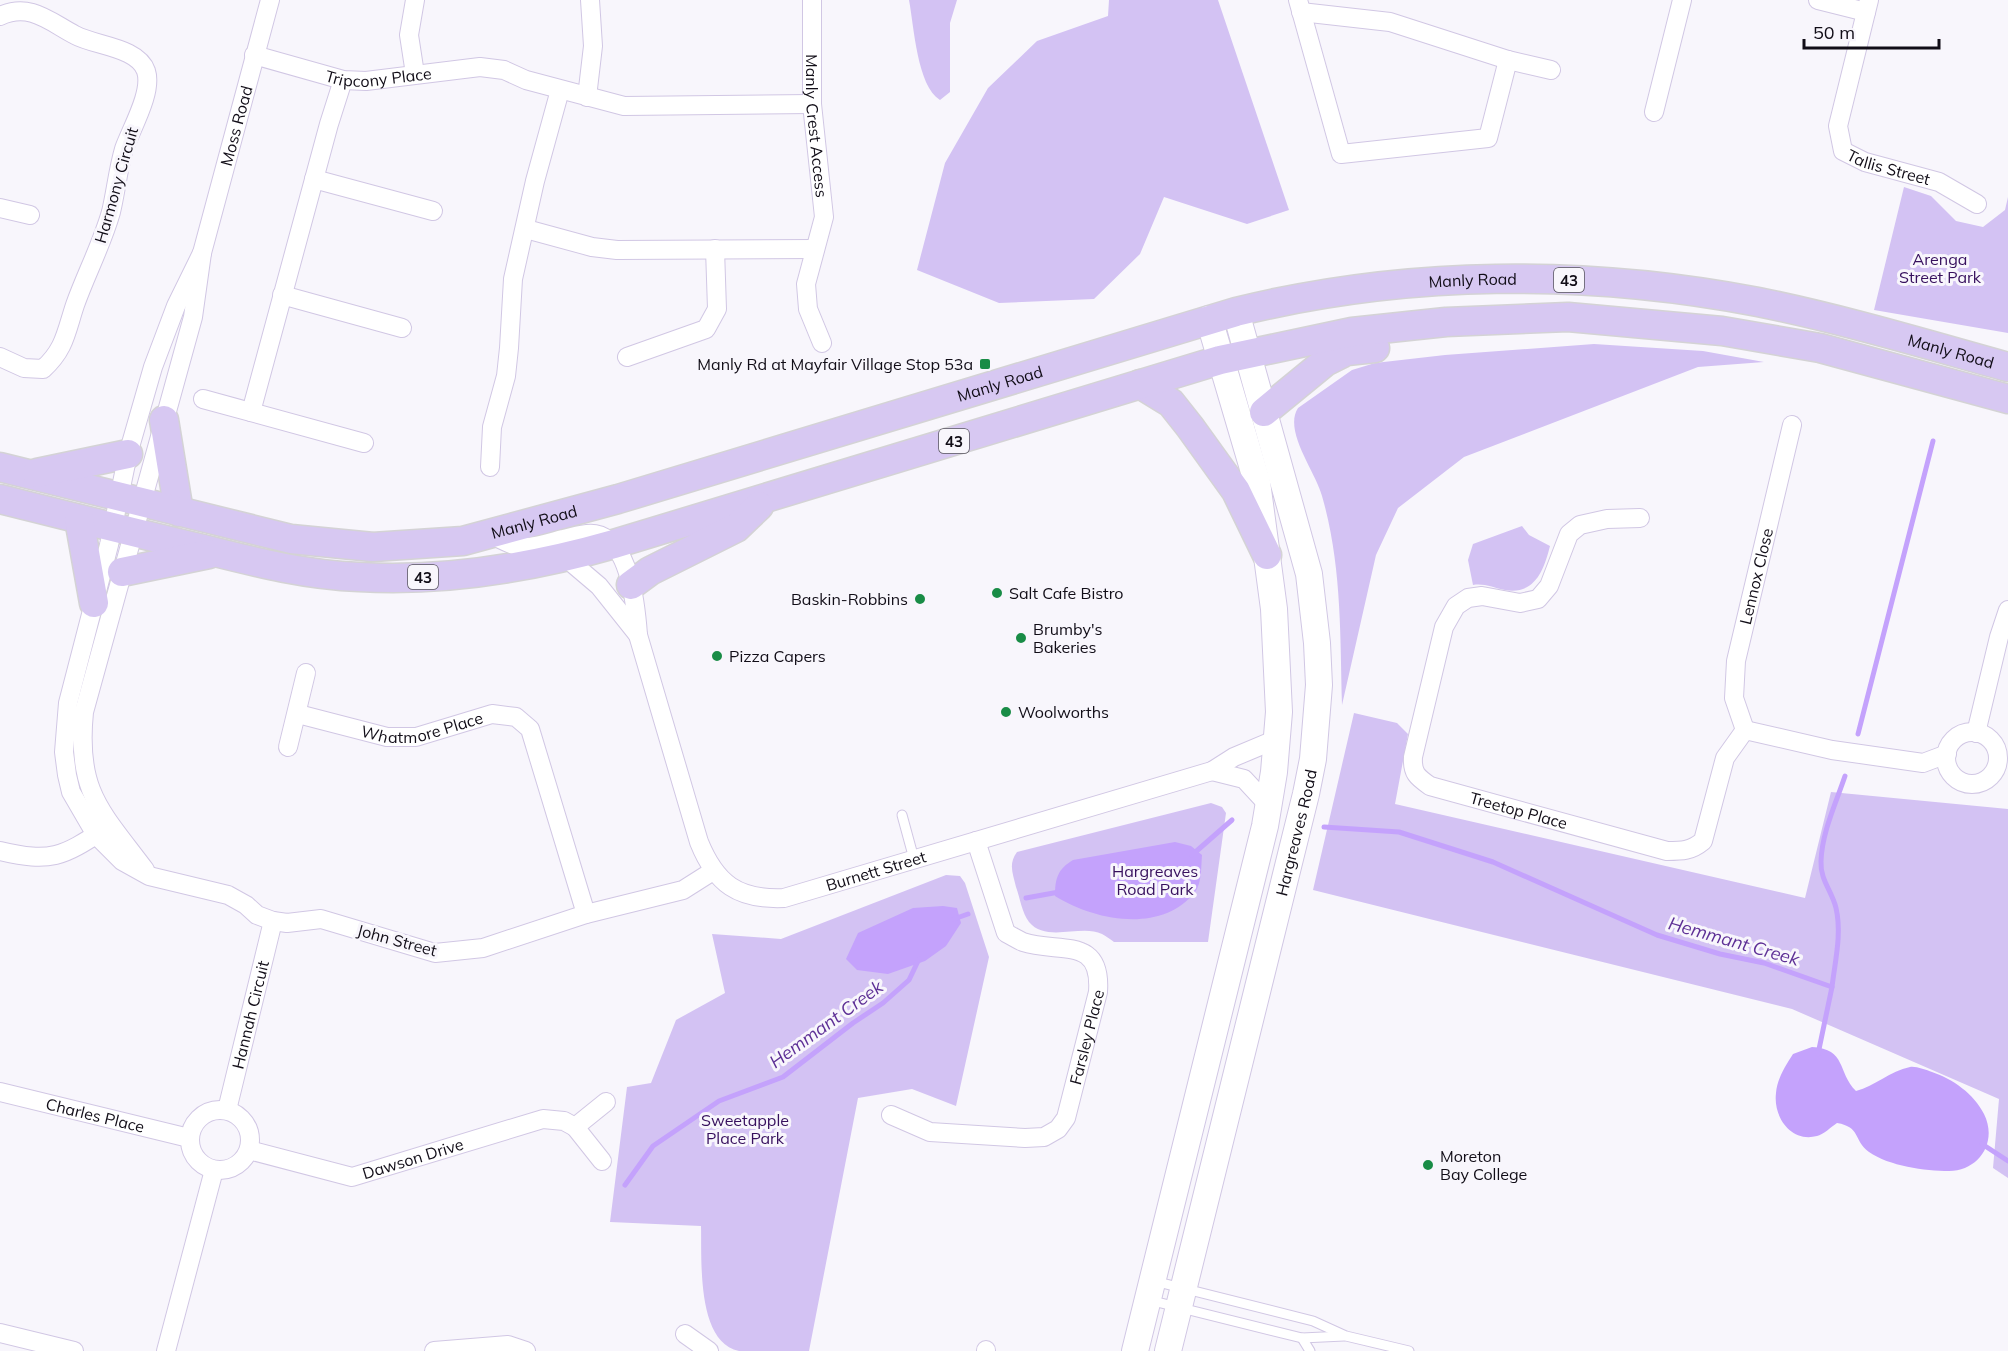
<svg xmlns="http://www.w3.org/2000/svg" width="2008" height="1351" viewBox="0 0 2008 1351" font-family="Mulish,sans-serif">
<rect width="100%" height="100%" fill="#f8f6fc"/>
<!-- green -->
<g fill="#d3c2f3">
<path d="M 909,0 L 957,0 L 950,23 L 950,92 L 940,100 C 917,86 914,26 909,0 Z"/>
<path d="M 1109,0 L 1218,0 L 1289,210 L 1247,224 L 1164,197 L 1140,254 L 1094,299 L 999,303 L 917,270 L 945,163 L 988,88 L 1037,41 L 1108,16 Z"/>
<path d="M 1904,187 L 1931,196 L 1956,221 L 1983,227 L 2005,210 L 2008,197 L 2008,333 L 1874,310 Z"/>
<path d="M 1594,344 L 1703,351 L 1764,362 L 1698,367 L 1464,457 L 1398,508 L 1376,555 L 1342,705 C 1340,635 1342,565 1322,496 C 1316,472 1283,431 1298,408 L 1352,370 L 1375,363 L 1445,355 Z"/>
<path d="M 1522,526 L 1529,535 L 1550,546 C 1544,570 1535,595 1505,590 C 1494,588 1484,583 1473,585 L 1468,560 L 1473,544 Z"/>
<path d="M 1354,713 L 1397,723 L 1408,734 L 1395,804 L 1805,898 L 1831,792 L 2008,809 L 2008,1178 L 1993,1168 L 1999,1099 L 1792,1009 L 1313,890 Z"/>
<path d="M 1211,803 L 1222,807 L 1226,813 L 1208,942 L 1114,942 C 1110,939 1106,936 1102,934 C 1081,924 1046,943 1029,922 C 1022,913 1020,898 1016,887 C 1013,874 1008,864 1017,852 Z"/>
<path d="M 946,875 L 960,876 L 965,883 L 989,957 L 956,1106 L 912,1089 L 858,1098 L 809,1351 C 789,1351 759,1351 739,1351 C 696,1342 702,1259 701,1226 L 610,1222 L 627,1087 L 651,1083 L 676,1020 L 725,993 L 712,934 L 781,939 Z"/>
</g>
<!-- water -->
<g fill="#c4a2fc">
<path d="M 1175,842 L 1191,846 L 1202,855 C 1201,866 1202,883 1195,892 C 1162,934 1095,921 1055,896 C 1055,878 1058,869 1073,860 Z"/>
<path d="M 943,906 L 957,908 L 961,923 L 946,946 L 925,961 L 888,974 L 857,970 L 846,959 L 858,933 L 913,908 Z"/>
<path d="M 1812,1047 C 1847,1049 1837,1072 1856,1091 C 1875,1086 1890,1071 1910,1067 C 1916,1066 1926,1070 1932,1072 C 1953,1079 1974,1094 1984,1114 C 1998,1142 1979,1171 1949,1171 C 1925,1171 1889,1166 1869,1152 C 1853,1140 1861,1127 1837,1123 C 1831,1127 1823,1135 1817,1136 C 1791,1143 1773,1117 1776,1093 C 1777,1079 1786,1065 1793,1054 Z"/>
</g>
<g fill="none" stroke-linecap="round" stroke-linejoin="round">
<!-- stream -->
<g stroke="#c4a2fc" stroke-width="5">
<path d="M 1858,734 L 1933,441"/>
<path d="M 1324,827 L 1399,832 L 1493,862 L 1657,935 L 1720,954 L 1764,963 L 1832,987 L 1818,1054"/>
<path d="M 1192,855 L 1232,820"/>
<path d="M 1026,898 L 1059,892"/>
<path d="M 954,919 L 968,914"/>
<path d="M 1832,987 C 1835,961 1842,934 1836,908 C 1832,891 1820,880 1821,861 C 1822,832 1836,803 1845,776"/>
<path d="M 1982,1144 L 2008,1161"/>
<path d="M 625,1185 L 653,1146 L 719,1101 L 783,1077 L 853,1023 L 883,1003 L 909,980 L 919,959"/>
</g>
<defs>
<g id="service">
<path d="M 902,815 L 914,859"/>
<path d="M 1154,1281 L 1313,1321 L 1346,1336 L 1409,1351"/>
<path d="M 1149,1300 L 1302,1338 L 1344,1336"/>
<path d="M 1302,1338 L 1310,1351"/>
</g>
<g id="minor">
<path id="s1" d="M 812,0 L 812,104 L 824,217 L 806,284 L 808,309 L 822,343"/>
<path d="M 1298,0 L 1341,154 L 1488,138 L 1508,60"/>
<path d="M 1818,0 L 1866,12"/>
<path id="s2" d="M 1869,0 L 1838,126 L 1843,151 L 1865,162 L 1939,182 L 1977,204"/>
<path d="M 1301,12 L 1390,22 L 1508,60 L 1551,70"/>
<path d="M 0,16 C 30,2 50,22 75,35 C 95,46 138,47 146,71 C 153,92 131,129 124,149 C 118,169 116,191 111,212 C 102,244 86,274 75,305 C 66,332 65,349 43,369 L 24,368 L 0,357"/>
<path id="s3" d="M 254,55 L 343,80 L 366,81 L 480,67 L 504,70 L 526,80 L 624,106 L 812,104"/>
<path d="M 415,74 L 409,35 L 415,0"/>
<path d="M 587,97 L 593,46 L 590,0"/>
<path d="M 1654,112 L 1682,0"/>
<path d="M 314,179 L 433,211"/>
<path d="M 0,208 L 30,215"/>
<path d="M 526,229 L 592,247 L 617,250 L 815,249"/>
<path d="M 202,253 L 176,306 L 153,367 L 128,454 L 109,545 L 68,703 L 64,752 L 67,775 L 71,792 L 96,835 L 122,861 L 149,876 L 228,895 L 246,905 L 257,915 L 273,921 L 287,923 L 321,919 L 435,953 L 483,948 L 586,914 L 683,890 L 713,871"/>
<path d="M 282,295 L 402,328"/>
<path d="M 627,357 L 706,329 L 717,309 L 715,249"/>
<path d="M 203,399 L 364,443"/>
<path d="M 251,412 L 329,124 L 343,80"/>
<path d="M 490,467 L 492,427 L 506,376 L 509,348 L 513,279 L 535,181 L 560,90"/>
<path id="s4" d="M 1640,518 L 1607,519 L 1580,525 L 1569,534 L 1549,586 L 1538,599 L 1520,603 L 1482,596 L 1468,598 L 1456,606 L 1444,627 L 1413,757 C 1412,773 1417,777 1430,786 L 1667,851 C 1682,851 1691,851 1703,841 L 1725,758 L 1745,730 L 1832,750 L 1923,763 L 1947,754"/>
<path id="s5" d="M 492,535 C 500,539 509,544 517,546 C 529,550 551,542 563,539 C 573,537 584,532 595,534 C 630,540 636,607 638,635 L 699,842 C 716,884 738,900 784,898 L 1212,771 L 1234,757 L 1277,739"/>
<path d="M 566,558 L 599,586 L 638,635"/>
<path id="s6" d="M 298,714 L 387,737 L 416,737 L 492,714 L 516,717 L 530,729 L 586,914"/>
<path id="s7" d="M 1745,730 L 1734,698 L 1736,661 L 1792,425"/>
<circle cx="1972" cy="758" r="26"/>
<path d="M 1976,733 L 1999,637 L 2008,610"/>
<path d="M 288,747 L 306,673"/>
<path d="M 1212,771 L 1244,779 L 1269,806"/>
<path d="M 0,851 C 51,863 62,857 105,829"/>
<path id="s8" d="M 145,870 C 101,811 76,792 84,712 L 193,317 L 202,253 L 270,0"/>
<path id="s9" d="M 0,1092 L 189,1138"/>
<circle cx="220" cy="1140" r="30"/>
<path id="s10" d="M 227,1110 L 273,921"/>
<path id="s11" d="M 891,1115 L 930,1132 L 1025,1138 L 1044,1137 L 1058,1129 L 1066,1118 L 1098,992 C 1102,935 1059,954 1023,942 C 1018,940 1012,936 1006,933 L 976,841"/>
<path id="s12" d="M 249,1150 L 352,1177 L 543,1119 L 564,1121 L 575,1127"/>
<path d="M 602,1161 L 575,1127 L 606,1102"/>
<path d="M 0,1333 L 74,1351"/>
<path d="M 685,1334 L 709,1351"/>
<path d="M 166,1351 L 214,1170"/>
<path d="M 434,1351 L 508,1345 L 526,1351"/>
<path d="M 986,1351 L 986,1350"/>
</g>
<g id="secondary">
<path d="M 1135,1351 L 1265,826 L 1274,772 L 1279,712 L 1274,609 L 1257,482 L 1209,319"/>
<path id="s13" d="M 1168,1351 L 1306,794 L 1313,759 L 1319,685 L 1317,643 L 1309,574 L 1236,312"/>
</g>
<g id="primary">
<path d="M 1140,384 L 1171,403 L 1190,427 L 1236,491 L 1267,555"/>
<path d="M 1264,412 L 1325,362 L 1347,351 L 1375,348"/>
<path d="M 164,420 L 179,512"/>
<path id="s14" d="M 0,467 L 291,539 L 373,547 L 463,541 L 618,499 L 1236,312 C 1406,270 1586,269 1758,302 C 1842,319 1925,344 2008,367"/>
<path d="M 37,473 L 128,454"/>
<path d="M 0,499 C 68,516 135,533 203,549 C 255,562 305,575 359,577 C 446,582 530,568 614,544 L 1220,360 L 1352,332 L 1446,322 L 1568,317 L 1722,331 L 1820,348 L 2008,399"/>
<path d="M 79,519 L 94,603"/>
<path d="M 122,572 L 209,554"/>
<path d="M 631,585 L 650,571 L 736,528 L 759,506"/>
</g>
</defs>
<!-- service casing -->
<use href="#service" stroke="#d1c7e4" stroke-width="11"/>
<!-- minor casing -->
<use href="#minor" stroke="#d1c7e4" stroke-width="20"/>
<!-- secondary casing -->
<use href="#secondary" stroke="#d1c7e4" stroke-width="28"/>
<!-- primary casing -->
<use href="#primary" stroke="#d4d3d5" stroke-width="31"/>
<!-- service -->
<use href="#service" stroke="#fff" stroke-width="9"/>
<!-- minor -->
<use href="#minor" stroke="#fff" stroke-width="18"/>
<!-- secondary -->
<use href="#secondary" stroke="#fff" stroke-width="26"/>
<!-- primary -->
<use href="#primary" stroke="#d7c8f2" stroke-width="28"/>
</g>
<!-- markers -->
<g fill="#198c46" stroke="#f8f6fc" stroke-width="2">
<rect x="979" y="358" width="12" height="12" rx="3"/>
<circle cx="997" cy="593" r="6"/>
<circle cx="920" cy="599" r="6"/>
<circle cx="1021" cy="638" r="6"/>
<circle cx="717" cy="656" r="6"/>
<circle cx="1006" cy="712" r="6"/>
<circle cx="1428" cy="1165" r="6"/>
</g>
<g text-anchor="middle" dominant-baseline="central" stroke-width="6" stroke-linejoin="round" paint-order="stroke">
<!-- shield labels -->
<g fill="#f8f6fc" stroke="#56535c" stroke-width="1.5">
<rect x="1554" y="268" width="30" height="24" rx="4.5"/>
<rect x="939" y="429" width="30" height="24" rx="4.5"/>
<rect x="408" y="565" width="30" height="24" rx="4.5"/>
</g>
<g font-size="15" font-weight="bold" fill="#110d17">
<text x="1569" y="280">43</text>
<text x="954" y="441">43</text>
<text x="423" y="577">43</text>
</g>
<!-- street labels -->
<g font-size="16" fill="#110d17" stroke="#f8f6fc">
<text stroke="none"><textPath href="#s3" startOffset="128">Tripcony Place</textPath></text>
<text stroke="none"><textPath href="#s1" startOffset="126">Manly Crest Access</textPath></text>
<text stroke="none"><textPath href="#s8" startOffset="782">Moss Road</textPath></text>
<text stroke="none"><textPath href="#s2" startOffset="204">Tallis Street</textPath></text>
<text transform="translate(116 185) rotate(-74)">Harmony Circuit</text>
<text stroke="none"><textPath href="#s14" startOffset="1518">Manly Road</textPath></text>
<text stroke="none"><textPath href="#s14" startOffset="2004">Manly Road</textPath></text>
<text stroke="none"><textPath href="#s14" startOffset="1032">Manly Road</textPath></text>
<text stroke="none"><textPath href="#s14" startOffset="546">Manly Road</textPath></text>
<text stroke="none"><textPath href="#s7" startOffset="158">Lennox Close</textPath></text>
<text stroke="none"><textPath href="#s6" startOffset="128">Whatmore Place</textPath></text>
<text stroke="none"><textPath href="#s4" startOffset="519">Treetop Place</textPath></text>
<text stroke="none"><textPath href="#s13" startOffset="534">Hargreaves Road</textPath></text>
<text stroke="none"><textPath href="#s5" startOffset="646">Burnett Street</textPath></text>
<text transform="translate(397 940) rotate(15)">John Street</text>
<text stroke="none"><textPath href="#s10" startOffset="98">Hannah Circuit</textPath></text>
<text stroke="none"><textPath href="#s11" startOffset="270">Farsley Place</textPath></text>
<text stroke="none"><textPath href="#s9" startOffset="98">Charles Place</textPath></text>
<text stroke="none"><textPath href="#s12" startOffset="170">Dawson Drive</textPath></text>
</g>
<!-- park labels -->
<g font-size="16" fill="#37105e" stroke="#f8f6fc">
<text x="1940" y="259">Arenga<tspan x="1940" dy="18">Street Park</tspan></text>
<text x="1155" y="871">Hargreaves<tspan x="1155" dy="18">Road Park</tspan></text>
<text x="745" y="1120">Sweetapple<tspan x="745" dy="18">Place Park</tspan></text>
</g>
<!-- poi labels -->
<g font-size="16" fill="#110d17" stroke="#f8f6fc" text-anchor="start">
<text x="973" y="364" text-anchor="end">Manly Rd at Mayfair Village Stop 53a</text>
<text x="1009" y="593">Salt Cafe Bistro</text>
<text x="908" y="599" text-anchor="end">Baskin-Robbins</text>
<text x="1033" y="629">Brumby's<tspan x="1033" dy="18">Bakeries</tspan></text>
<text x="729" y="656">Pizza Capers</text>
<text x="1018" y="712">Woolworths</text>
<text x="1440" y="1156">Moreton<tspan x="1440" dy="18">Bay College</tspan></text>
</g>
<!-- water labels -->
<g font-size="18" font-style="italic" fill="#5e3096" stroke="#f8f6fc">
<text transform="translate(1734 941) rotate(16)">Hemmant Creek</text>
<text transform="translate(826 1024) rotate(-36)">Hemmant Creek</text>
</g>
</g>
<!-- scale -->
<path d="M1804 39v9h135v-9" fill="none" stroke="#110d17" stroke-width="3"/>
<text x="1813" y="39" font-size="18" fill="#110d17" stroke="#f8f6fc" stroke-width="4.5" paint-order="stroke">50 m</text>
</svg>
